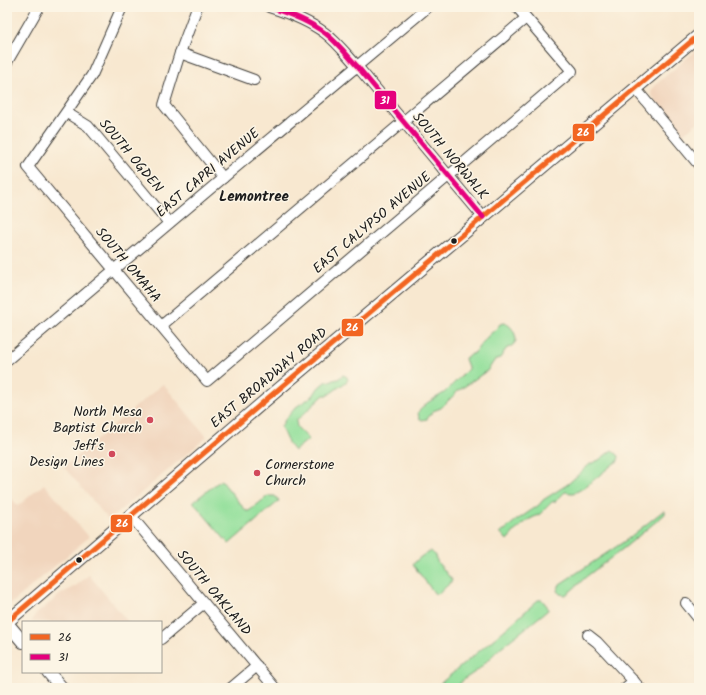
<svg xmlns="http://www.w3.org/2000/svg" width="706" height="695" viewBox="0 0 706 695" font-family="Kalam,sans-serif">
<rect width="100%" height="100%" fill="#fcf5e5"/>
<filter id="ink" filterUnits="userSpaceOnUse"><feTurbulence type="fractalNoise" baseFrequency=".025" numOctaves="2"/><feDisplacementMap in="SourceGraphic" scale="8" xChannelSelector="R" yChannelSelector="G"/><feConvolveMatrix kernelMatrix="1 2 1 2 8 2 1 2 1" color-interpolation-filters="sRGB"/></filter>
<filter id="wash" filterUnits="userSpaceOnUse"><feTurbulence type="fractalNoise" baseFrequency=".012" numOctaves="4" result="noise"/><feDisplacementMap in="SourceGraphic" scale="16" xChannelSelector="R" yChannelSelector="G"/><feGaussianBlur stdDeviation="0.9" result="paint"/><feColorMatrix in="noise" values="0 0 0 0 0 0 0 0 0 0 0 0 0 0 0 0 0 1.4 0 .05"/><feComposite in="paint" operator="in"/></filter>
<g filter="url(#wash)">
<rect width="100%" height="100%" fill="#f8e8d0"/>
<!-- built -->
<g fill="#f1d5bd">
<path d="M 699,48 L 699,121 L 683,134 L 654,99 L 651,94 L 652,90 L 654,86 Z"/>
<path d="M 163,384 L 207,437 L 109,520 L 64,467 Z"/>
<path d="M 44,484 L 89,537 L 13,602 L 7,605 L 7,493 L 18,506 Z"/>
<path d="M 89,575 L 128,622 L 32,622 L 33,618 L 35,615 L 61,594 L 77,585 Z"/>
</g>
<!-- green -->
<g fill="#94e09c" stroke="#587e5c">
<path d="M 503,323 C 511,324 516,333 516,341 L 513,345 L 506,349 L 500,358 L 494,361 L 488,370 L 458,391 L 441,408 L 433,411 L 427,419 L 422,420 L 419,418 L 418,412 L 427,403 L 444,393 L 468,369 L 468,367 L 465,359 L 466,357 L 474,353 L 488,336 L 497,328 L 500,324 Z"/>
<path d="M 343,375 L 347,377 L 348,380 L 346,382 L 328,395 L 324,395 L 296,421 L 297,427 L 309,439 L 294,451 C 287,443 285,436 281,427 L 284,421 L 296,407 L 313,396 L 318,388 L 325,382 L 338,379 Z"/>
<path d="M 612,450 L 619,456 L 618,461 C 607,467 582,493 572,493 C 570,493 568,492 565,492 L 556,501 L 552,502 L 540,514 L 528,520 L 515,531 L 507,540 L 500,532 L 506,529 L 514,522 L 539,505 L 543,500 L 568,484 L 590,464 L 599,460 Z"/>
<path d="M 221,480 L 246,511 L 249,511 L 268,496 L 275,496 L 279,501 L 229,544 L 193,502 Z"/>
<path d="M 663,511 L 665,511 L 665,514 L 624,548 L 587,576 L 571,591 L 565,595 L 560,594 L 557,591 L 560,584 L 625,541 Z"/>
<path d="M 431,551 L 434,554 L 438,563 L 452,580 C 450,585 443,588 440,593 L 435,594 L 413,565 C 416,560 425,553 431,551 Z"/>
<path d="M 538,600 L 542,600 L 547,606 L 548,610 L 522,631 L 501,647 L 478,670 L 463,680 L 458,686 L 455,688 L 435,688 C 469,659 505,631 538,600 Z"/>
</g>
</g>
<g filter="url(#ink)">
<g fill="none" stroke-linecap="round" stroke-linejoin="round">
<defs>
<g id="minor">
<path d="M 122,7 L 92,75 L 28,167 L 207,381 L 572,71 L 517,7"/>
<path d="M 197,7 L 180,53 L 164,105 L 223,178"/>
<path d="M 269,7 C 288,13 309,21 325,33 C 337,42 347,55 357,66 L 483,217"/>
<path d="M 180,53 L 254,80"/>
<path d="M 7,62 L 39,7"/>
<path d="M 635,88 L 699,165"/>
<path d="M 67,113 L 88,126 L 169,223"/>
<path d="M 161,326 L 526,18"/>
<path d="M 7,360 L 223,178 L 428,7"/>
<path d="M 131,516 L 275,688"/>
<path d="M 686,603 L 699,619"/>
<path d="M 588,635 L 597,642 L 640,688"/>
<path d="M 161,639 L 204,603"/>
<path d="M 231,688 L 257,666"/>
<path d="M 625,688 L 634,681"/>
</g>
<g id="major">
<path d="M 7,622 L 267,399 L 699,35"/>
<path d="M 7,623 L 23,642"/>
<path d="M 48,672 L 62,688"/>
</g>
</defs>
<!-- minor casing -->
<use href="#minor" stroke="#3d3b37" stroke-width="12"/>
<!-- major casing -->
<use href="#major" stroke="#3d3b37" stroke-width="14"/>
<!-- minor -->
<use href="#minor" stroke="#fff" stroke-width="10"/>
<!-- major -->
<use href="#major" stroke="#fff" stroke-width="12"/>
<defs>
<path id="bus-1" d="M 7,622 L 267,399 L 699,35"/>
<path id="bus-2" d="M 269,7 C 288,13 309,21 325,33 C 337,42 347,55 357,66 L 483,217"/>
</defs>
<!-- bus-1 casing -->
<use href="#bus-1" stroke="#fcf5e5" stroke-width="8"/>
<!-- bus-2 casing -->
<use href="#bus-2" stroke="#fcf5e5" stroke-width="8"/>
<!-- bus-1 -->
<use href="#bus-1" stroke="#f26522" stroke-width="5"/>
<!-- bus-2 -->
<use href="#bus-2" stroke="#e5007d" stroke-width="5"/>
</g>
</g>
<!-- markers -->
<g fill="#1c1c1c" stroke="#fcf5e5" stroke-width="1.5">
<circle cx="454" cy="241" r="3.5"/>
<circle cx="79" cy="560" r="3.5"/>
</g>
<g fill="#d1495b" stroke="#fcf5e5" stroke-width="1.5">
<circle cx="150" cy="420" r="4"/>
<circle cx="112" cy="454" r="4"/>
<circle cx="257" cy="473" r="4"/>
</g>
<g text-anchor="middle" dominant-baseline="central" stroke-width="3" stroke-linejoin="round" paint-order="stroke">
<!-- street labels -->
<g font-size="14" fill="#1c1c1c" stroke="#fcf5e5">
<text transform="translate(131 156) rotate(50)">SOUTH OGDEN</text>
<text transform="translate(450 156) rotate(50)">SOUTH NORWALK</text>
<text transform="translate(208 173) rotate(-40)">EAST CAPRI AVENUE</text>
<text transform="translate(372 223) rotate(-40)">EAST CALYPSO AVENUE</text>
<text transform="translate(128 265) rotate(50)">SOUTH OMAHA</text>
<text transform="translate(269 378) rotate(-40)">EAST BROADWAY ROAD</text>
<text transform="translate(214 593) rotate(50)">SOUTH OAKLAND</text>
</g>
<!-- poi labels -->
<g font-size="14" fill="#1c1c1c" stroke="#fcf5e5" text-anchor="end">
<text x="142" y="412">North Mesa<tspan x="142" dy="16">Baptist Church</tspan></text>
<text x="104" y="446">Jeff's<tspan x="104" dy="16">Design Lines</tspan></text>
<text x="265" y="465" text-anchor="start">Cornerstone<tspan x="265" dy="16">Church</tspan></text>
</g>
<!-- neighbourhood labels -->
<g font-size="15" font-weight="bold" fill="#1c1c1c" stroke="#fcf5e5">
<text x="254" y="197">Lemontree</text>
</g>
</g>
<g stroke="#fcf5e5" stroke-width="1.5">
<rect x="374" y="90" width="23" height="20" rx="4" fill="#e5007d"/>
<rect x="572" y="123" width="23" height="19" rx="4" fill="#f26522"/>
<rect x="341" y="318" width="23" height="19" rx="4" fill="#f26522"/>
<rect x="110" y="514" width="23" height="19" rx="4" fill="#f26522"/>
</g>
<g font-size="11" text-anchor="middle" font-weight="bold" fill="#fff">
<text x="385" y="104">31</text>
<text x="583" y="136">26</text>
<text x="352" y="331">26</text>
<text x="122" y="527">26</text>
</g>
<!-- margin -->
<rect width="706" height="695" fill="none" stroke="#fcf5e5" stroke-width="24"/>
<!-- legend -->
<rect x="22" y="621" width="140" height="52" fill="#fcf5e5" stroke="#a29e95"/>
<rect x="30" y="634" width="20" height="6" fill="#f26522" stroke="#a29e95"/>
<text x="58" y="641" font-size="12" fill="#1c1c1c">26</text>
<rect x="30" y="654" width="20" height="6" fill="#e5007d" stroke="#a29e95"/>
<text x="58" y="661" font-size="12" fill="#1c1c1c">31</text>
</svg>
